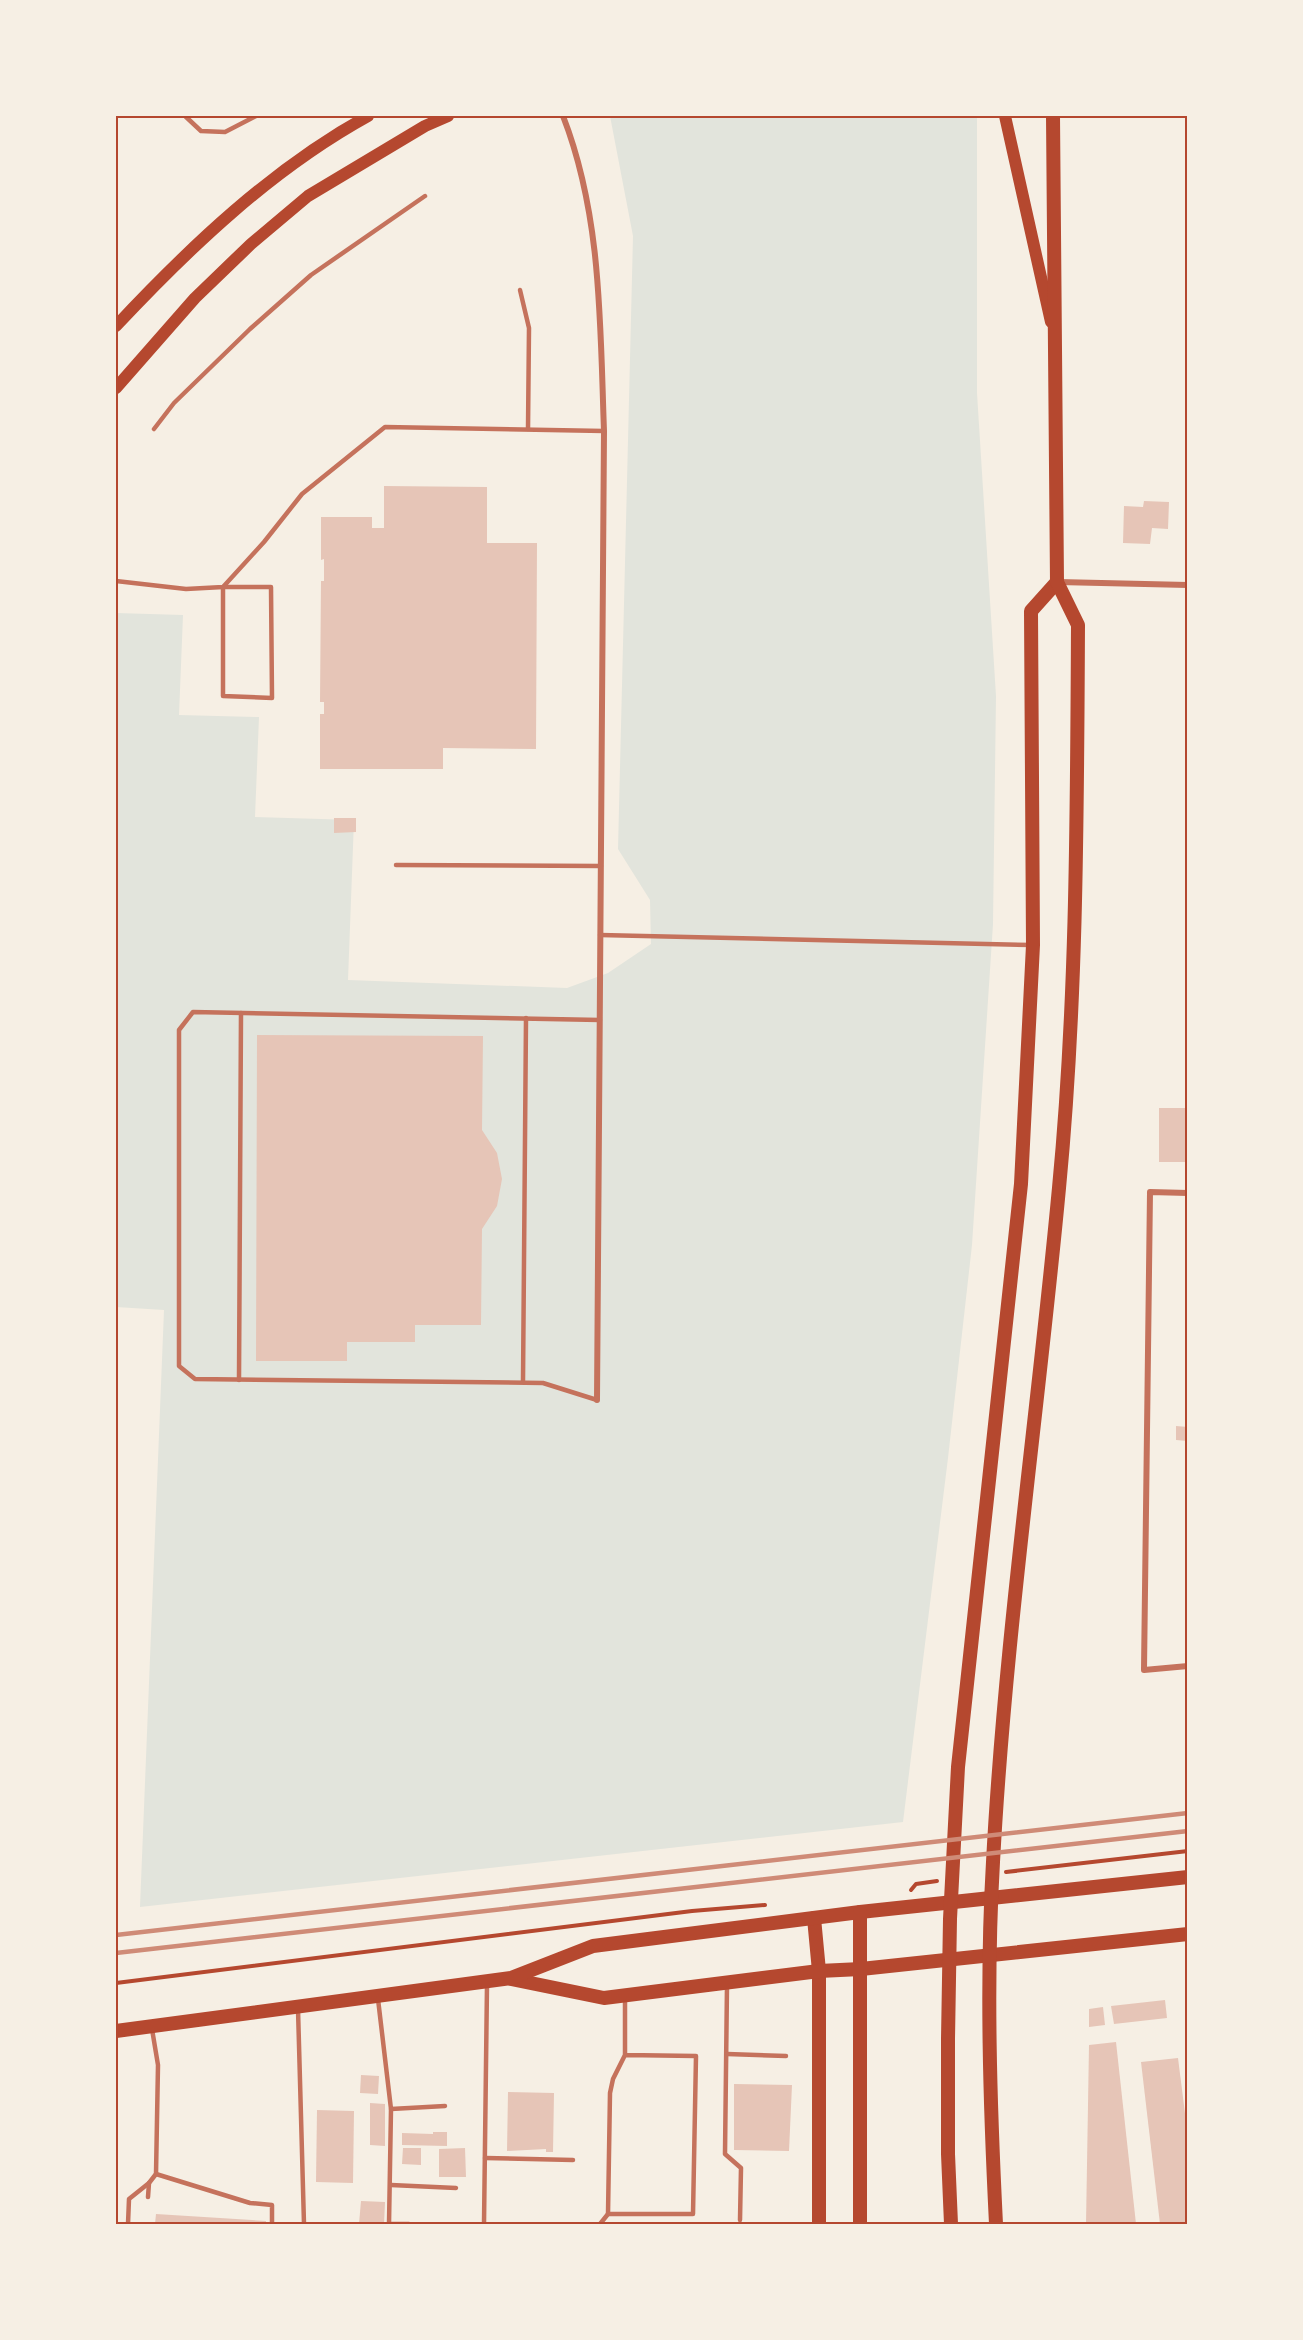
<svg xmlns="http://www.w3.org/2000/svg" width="1303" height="2340" viewBox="0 0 1303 2340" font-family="Arial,sans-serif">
<rect width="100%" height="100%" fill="#f6efe4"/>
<!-- green -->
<path fill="#e2e4dc" d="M 610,116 L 977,116 L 977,393 L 996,696 L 993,924 L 972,1245 L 948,1458 L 903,1822 L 140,1907 L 164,1310 L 116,1307 L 116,613 L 183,615 L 179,715 L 259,717 L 255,817 L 354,820 L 348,980 L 567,988 L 608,973 L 651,944 L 650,900 L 618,849 L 633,236 Z"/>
<!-- building -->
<g fill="#e6c5b7">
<path d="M 384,486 L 487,487 L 487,543 L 537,543 L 536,749 L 443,748 L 443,769 L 320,769 L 320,714 L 324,714 L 324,702 L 320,702 L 321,581 L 324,581 L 324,559 L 321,560 L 321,517 L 372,517 L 372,528 L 384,528 Z"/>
<path d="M 1144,501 L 1169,502 L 1168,529 L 1152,528 L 1150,544 L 1123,543 L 1124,506 L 1143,507 Z"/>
<path d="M 334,818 L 356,818 L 356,832 L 334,833 Z"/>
<path d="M 257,1035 L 483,1036 L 482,1130 L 497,1153 L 502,1179 L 497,1206 L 482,1229 L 481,1325 L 415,1325 L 415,1342 L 347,1342 L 347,1361 L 256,1361 Z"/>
<rect x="1159" y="1108" width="29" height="54"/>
<path d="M 1176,1426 L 1188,1427 L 1188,1441 L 1176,1440 Z"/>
<path d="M 1165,2000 L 1167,2018 L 1114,2024 L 1111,2006 Z"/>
<path d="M 1103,2007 L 1105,2025 L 1089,2027 L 1089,2009 Z"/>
<path d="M 1116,2042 L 1136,2224 L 1086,2224 L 1089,2045 Z"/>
<path d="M 1178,2058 L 1188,2137 L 1188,2224 L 1160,2224 L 1141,2062 Z"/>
<path d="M 361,2075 L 379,2076 L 378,2094 L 360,2093 Z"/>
<path d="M 734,2084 L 792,2085 L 789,2151 L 734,2150 Z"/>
<path d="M 508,2092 L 554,2093 L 553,2152 L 546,2152 L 546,2149 L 507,2151 Z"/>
<path d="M 370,2103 L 385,2104 L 385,2146 L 370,2145 Z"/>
<path d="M 317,2110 L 354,2111 L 353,2183 L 316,2182 Z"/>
<path d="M 433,2132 L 447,2132 L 447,2146 L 402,2145 L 402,2133 L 433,2134 Z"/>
<path d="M 403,2148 L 421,2148 L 421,2165 L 402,2164 Z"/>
<path d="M 465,2148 L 466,2177 L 439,2177 L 439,2149 Z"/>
<path d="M 361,2201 L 385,2202 L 384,2224 L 359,2224 Z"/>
<path d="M 156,2214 L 266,2221 L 266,2224 L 155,2224 Z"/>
</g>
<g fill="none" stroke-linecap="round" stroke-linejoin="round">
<!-- path -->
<g stroke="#b5482f" stroke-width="4">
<path d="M 1006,1872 L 1188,1851"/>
<path d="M 911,1890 L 916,1884 L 937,1881"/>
<path d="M 116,1983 L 692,1911 L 765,1905"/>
</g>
<!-- service -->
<g stroke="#c5725c" stroke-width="4.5">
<path d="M 185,116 L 201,131 L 225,132 L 256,116"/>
<path d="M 520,290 L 529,328 L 528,429"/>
<path d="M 154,429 L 174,403 L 250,329 L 311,275 L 425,196"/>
<path d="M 116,581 L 186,589 L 223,587 L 264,542 L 302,494 L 385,427 L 604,431"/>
<path d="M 223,587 L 271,587 L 272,698 L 223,696 Z"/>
<path d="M 396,865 L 601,866"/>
<path d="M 600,935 L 1032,945"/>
<path d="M 239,1380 L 241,1013"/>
<path d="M 523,1382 L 526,1018"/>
<path d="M 597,1400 L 543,1383 L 195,1379 L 179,1366 L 179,1030 L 193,1012 L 600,1020"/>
<path d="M 727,1985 L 725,2154 L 741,2168 L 740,2220"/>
<path d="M 625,1998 L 625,2055 L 613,2079 L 610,2093 L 608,2214 L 693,2214 L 696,2056 L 625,2055"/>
<path d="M 378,1999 L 391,2109 L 445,2106"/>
<path d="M 298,2009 L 304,2224"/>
<path d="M 727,2054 L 786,2056"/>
<path d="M 485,2158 L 573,2160"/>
<path d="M 156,2174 L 250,2203 L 272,2205 L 272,2224"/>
<path d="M 391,2185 L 456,2188"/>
<path d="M 148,2197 L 149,2183 L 156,2174 L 158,2065 L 152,2029"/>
<path d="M 128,2224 L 129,2199 L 149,2183"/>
<path d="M 389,2224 L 391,2109"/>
<path d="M 389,2224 L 409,2224"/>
<path d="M 484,2224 L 487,1985"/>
<path d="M 600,2224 L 608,2214"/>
</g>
<!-- minor -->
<g stroke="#c5725c" stroke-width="6">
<path d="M 563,116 C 602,216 600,325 604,431 L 597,1400"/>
<path d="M 1058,582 L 1188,585"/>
<path d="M 1188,1193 L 1150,1192 L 1144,1670 L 1188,1666"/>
</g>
<!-- secondary -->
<g stroke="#b5482f" stroke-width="12">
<path d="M 1005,116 L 1051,322"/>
<path d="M 116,326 C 191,246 272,169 368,116"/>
<path d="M 116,388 L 195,298 L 251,244 L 308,196 L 425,126 L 448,116"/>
</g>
<!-- primary -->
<g stroke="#b5482f" stroke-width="14">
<path d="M 814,1918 L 819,1971 L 819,2224"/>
<path d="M 511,1979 L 604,1998 L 819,1971 L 861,1969 L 1188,1934"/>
<path d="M 116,2031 L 511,1978 L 593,1946 L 860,1912 L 1188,1877"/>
<path d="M 860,2224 L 860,1912"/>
<path d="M 951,2224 L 948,2154 L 948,2039 L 950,1919 L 958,1767 L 1021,1184 L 1033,945 L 1031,611 L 1057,582"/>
<path d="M 996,2224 C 990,2104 986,1982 993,1862 C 1005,1637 1038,1413 1059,1188 C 1077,1001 1077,813 1078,625 L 1057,582 L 1053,116"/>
</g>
<!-- rail -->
<g stroke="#cf8b77" stroke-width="4.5">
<path d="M 116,1935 L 1188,1813"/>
<path d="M 116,1953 L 1188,1831"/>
</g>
</g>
<!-- border -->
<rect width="1303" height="2340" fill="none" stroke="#f6efe4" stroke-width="234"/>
<rect x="117" y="117" width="1069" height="2106" fill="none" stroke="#b5482f" stroke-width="2"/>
</svg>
